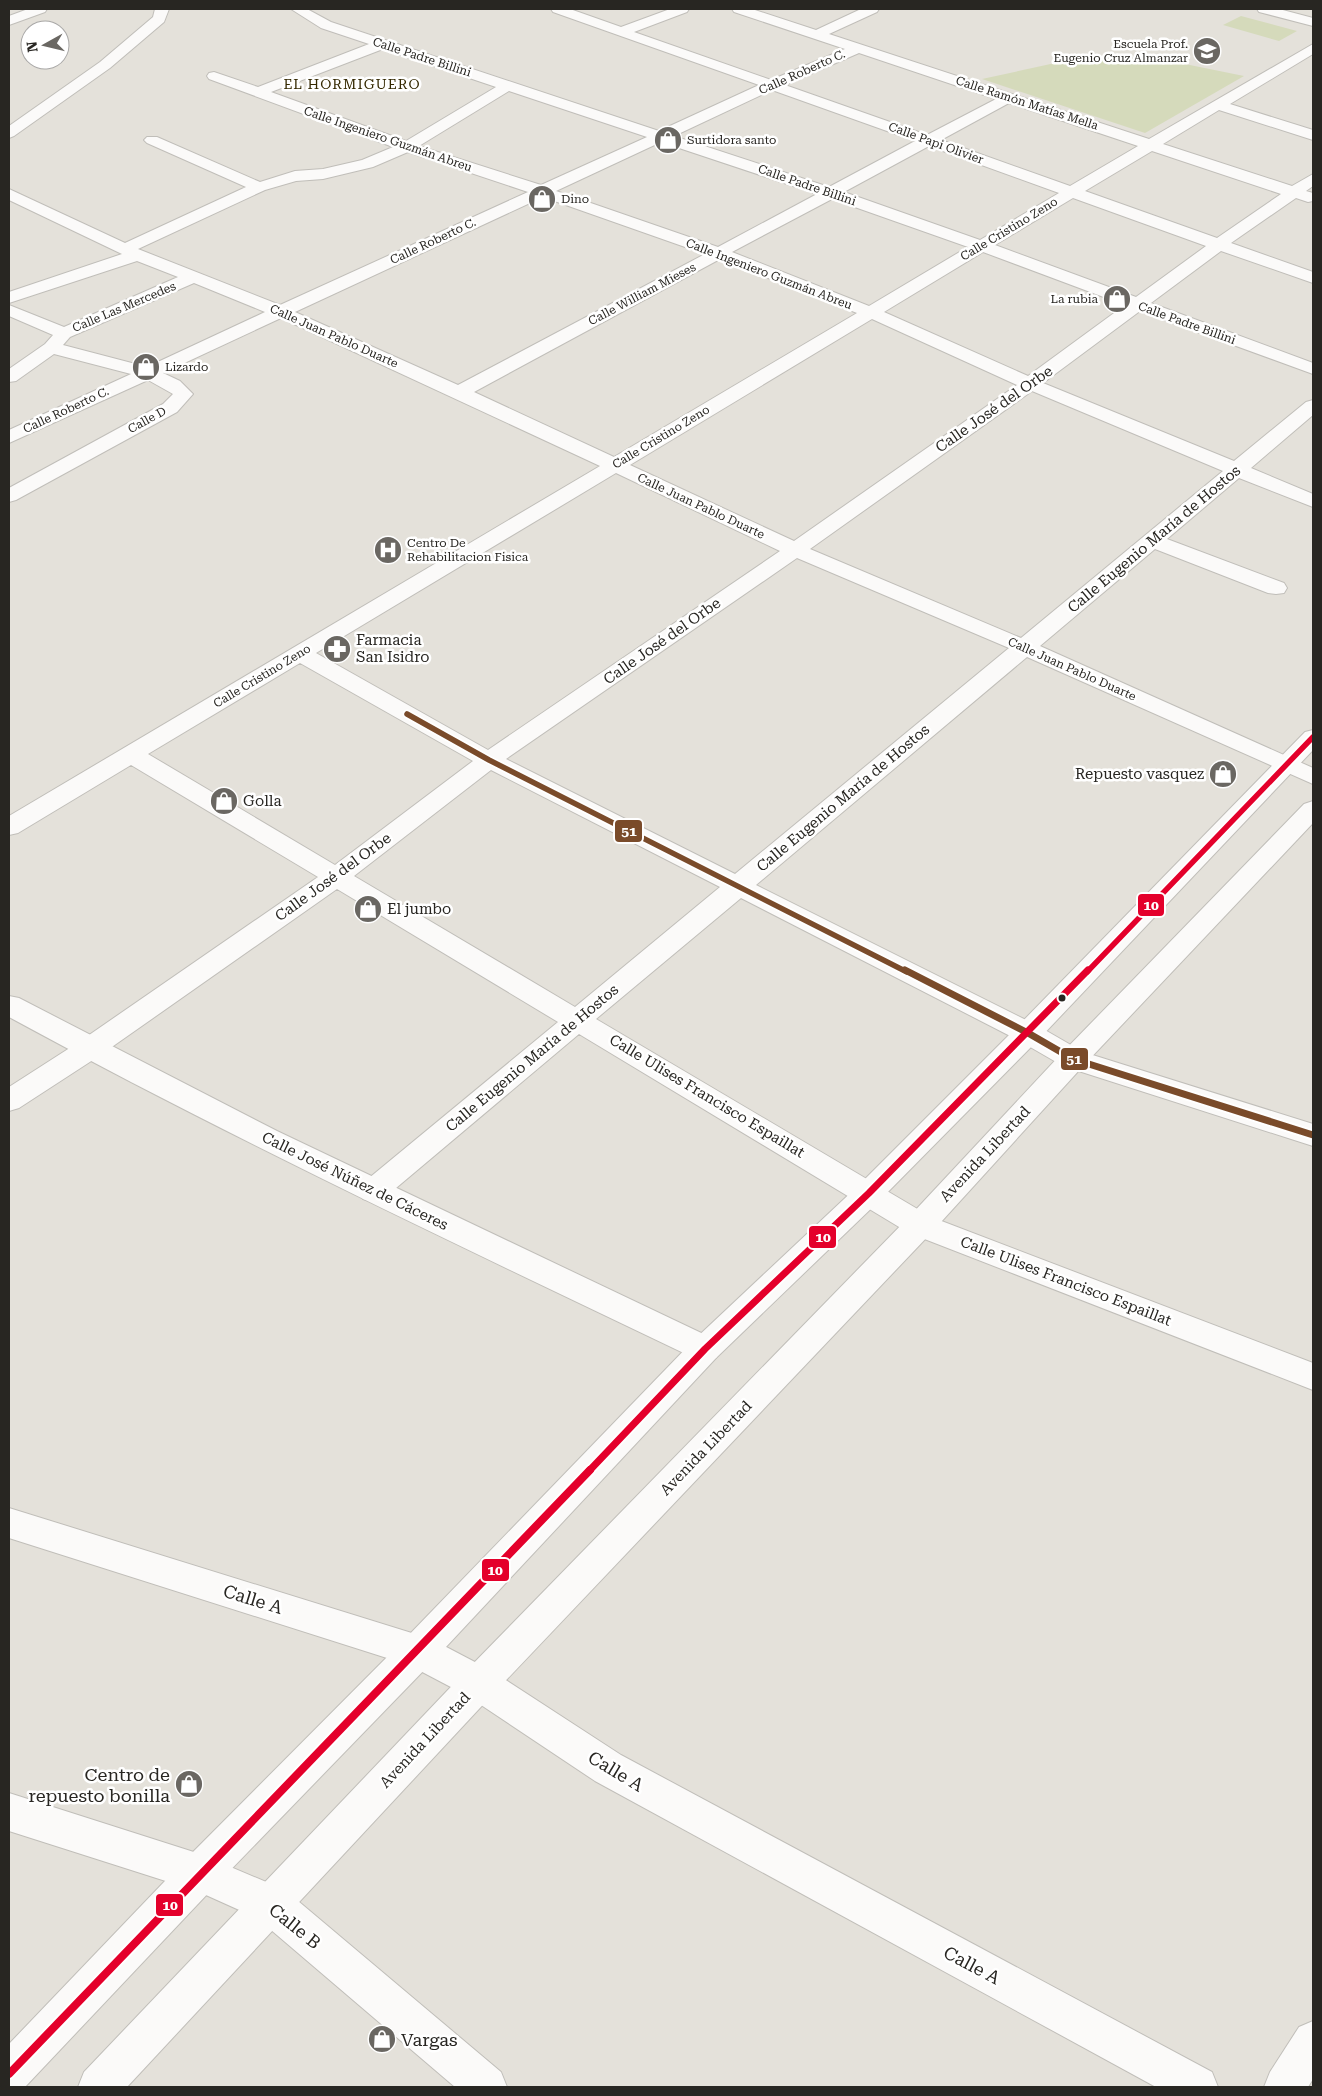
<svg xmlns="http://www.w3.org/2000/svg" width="1322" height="2096" viewBox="0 0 1322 2096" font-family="'Roboto Serif',serif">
<rect width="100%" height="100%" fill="#e4e1da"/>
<!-- green -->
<g fill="#d5dabb">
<path d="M 1241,16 L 1297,31 L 1279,41 L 1223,25 Z"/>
<path d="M 1121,58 L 1175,62 L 1244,76 L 1145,133 L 982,79 L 1069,60 Z"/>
</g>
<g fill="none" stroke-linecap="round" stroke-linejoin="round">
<defs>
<g id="minor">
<path d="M 28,9 L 47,9 L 45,12 L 9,25 L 9,16 Z"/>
<path d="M 155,9 L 169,9 L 164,22 L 110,68 L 14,136 L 9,138 L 9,126 L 100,62 L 153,17 Z"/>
<path d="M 291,9 L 307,9 L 331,22 L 659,131 L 759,85 L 553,12 L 551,9 L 570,9 L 621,27 L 670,9 L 689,9 L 687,12 L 634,32 L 771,80 L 845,49 L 734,12 L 732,9 L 752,9 L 816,30 L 861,9 L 879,9 L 877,12 L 829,34 L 1149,139 L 1313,44 L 1313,54 L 1230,104 L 1313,130 L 1313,140 L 1219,110 L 1163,144 L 1292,186 L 1313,174 L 1313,186 L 1306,191 L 1313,193 L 1313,201 L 1308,202 L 1296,198 L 1231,243 L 1313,272 L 1313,283 L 1221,251 L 1151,303 L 1313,363 L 1313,374 L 1140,311 L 1043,383 L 1234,461 L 1306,402 L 1313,400 L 1313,415 L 1251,468 L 1313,494 L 1313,507 L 1239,478 L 1167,539 L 1284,583 L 1287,588 L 1284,593 L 1276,594 L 1268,593 L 1155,549 L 1040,646 L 1313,768 L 1313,784 L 1027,657 L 756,885 L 1038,1026 L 1083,1052 L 1313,1124 L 1313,1146 L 1063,1066 L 1018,1040 L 741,898 L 596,1019 L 931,1217 L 1313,1363 L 1313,1390 L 909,1233 L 579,1034 L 383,1199 L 373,1202 L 363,1199 L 358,1191 L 363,1183 L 558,1022 L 337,889 L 99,1056 L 19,1108 L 9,1111 L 9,1087 L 79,1042 L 318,877 L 131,765 L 18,833 L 9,835 L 9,816 L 600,466 L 281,318 L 163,373 L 180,381 L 193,394 L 177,412 L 16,500 L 9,502 L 9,488 L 163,404 L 173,394 L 148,380 L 9,443 L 9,430 L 131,374 L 54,354 L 16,381 L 9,382 L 9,369 L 45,344 L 53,335 L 9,316 L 9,305 L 64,327 L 178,277 L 137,261 L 9,303 L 9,292 L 122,254 L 9,200 L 9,189 L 125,243 L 246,187 L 147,143 L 144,140 L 147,137 L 157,137 L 260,182 L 295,171 L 323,169 L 362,160 L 393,147 L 209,79 L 207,76 L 209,73 L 214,72 L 258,87 L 369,44 L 321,28 ZM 383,49 L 496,87 L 406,141 L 271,92 ZM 859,53 L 996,99 L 927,135 L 785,85 ZM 772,90 L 915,141 L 829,187 L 674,136 ZM 509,91 L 647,137 L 541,185 L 419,146 ZM 1009,103 L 1138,146 L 1070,186 L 941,140 ZM 661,142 L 817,194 L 718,247 L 556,191 ZM 929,146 L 1059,193 L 980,240 L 844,192 ZM 1152,151 L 1281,194 L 1217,238 L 1085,191 ZM 408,152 L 528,192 L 280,305 L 138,249 L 265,190 L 296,181 L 323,179 L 373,167 ZM 543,197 L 705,254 L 458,385 L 295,312 ZM 1073,198 L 1206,246 L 1136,297 L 995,245 ZM 832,199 L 968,247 L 869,306 L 732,252 ZM 983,252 L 1125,305 L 1028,376 L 884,312 ZM 720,259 L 857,313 L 614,457 L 474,392 ZM 194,283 L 265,312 L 147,367 L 63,345 L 70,337 ZM 872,319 L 1017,385 L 794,541 L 630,465 ZM 1032,391 L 1223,471 L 1021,638 L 810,549 ZM 616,473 L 780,551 L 488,750 L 316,653 ZM 797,558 L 1009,648 L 735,874 L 506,759 ZM 300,663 L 473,761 L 335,865 L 148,754 ZM 491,770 L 720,887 L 575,1007 L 354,876 Z"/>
<path d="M 9,1508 L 431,1639 L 492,1671 L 621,1755 L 1212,2072 L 1218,2087 L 1156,2087 L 595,1781 L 466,1695 L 409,1665 L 9,1538 Z"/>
<path d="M 9,1793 L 200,1854 L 285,1890 L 501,2072 L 507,2087 L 455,2087 L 257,1918 L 197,1891 L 9,1831 Z"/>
<path d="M 1313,2021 L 1313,2079 L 1308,2087 L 1264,2087 L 1270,2072 L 1299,2027 Z"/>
</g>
<g id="tertiary">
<path d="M 1257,9 L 1279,9 L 1313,18 L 1313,26 L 1259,12 Z"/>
<path d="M 9,996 L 19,998 L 277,1131 L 716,1340 L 721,1349 L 716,1358 L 705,1362 L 694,1358 C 464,1248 233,1139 9,1017 Z"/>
</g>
<g id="primary">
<path d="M 1313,730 L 1313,750 L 1038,1040 L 879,1201 L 716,1358 L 431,1663 L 214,1887 L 25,2087 L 9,2087 L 9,2044 L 186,1859 L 405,1639 L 694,1340 L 859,1185 L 1018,1026 L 1305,732 Z"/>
<path d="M 1313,801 L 1313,823 L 1083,1066 L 931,1233 L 492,1695 L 127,2087 L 78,2087 L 84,2072 L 466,1671 L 909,1217 L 1063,1052 L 1304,804 Z"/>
</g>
</defs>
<!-- minor casing -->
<use href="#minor" stroke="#c0beb9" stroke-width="2"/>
<!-- tertiary casing -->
<use href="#tertiary" stroke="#c0beb9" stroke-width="2"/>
<!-- primary casing -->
<use href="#primary" stroke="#c0beb9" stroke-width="2"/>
<!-- minor -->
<use href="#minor" fill="#fbfaf9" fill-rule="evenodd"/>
<!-- tertiary -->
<use href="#tertiary" fill="#fbfaf9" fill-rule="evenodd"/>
<!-- primary -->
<use href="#primary" fill="#fbfaf9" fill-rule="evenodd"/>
<defs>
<path id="bus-1-far1" d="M 407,714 L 489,760 L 907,972"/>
<path id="bus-1" d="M 905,970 L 1028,1033 L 1073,1059 L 1313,1135"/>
<path id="bus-2-far2" d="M 1087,972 L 1313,737"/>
<path id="bus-2-far1" d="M 589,1471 L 705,1349 L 869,1193 L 1088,970"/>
<path id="bus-2" d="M 9,2074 L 590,1470"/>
</defs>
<!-- bus-1-far1 casing -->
<use href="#bus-1-far1" stroke="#fff" stroke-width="9"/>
<!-- bus-1 casing -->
<use href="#bus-1" stroke="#fff" stroke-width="11"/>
<!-- bus-2-far2 casing -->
<use href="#bus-2-far2" stroke="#fff" stroke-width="9"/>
<!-- bus-2-far1 casing -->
<use href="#bus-2-far1" stroke="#fff" stroke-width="11"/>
<!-- bus-2 casing -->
<use href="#bus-2" stroke="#fff" stroke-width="12"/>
<!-- bus-1-far1 -->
<use href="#bus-1-far1" stroke="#7a4b2a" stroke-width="5.5"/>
<!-- bus-1 -->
<use href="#bus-1" stroke="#7a4b2a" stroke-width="7"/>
<!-- bus-2-far2 -->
<use href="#bus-2-far2" stroke="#e4002b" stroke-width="5.5"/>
<!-- bus-2-far1 -->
<use href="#bus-2-far1" stroke="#e4002b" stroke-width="7"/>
<!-- bus-2 -->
<use href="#bus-2" stroke="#e4002b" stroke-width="8"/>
</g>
<!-- icons -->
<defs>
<symbol id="school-disc" viewBox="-11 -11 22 22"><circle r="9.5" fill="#6a6762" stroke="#fff"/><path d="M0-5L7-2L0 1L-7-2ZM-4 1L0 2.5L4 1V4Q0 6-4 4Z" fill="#fff"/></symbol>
<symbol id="shop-disc" viewBox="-11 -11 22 22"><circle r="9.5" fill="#6a6762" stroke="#fff"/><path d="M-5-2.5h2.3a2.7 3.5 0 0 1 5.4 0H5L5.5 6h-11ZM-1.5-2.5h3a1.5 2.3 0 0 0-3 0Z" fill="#fff"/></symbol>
<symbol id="hospital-disc" viewBox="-11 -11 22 22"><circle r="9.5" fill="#6a6762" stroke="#fff"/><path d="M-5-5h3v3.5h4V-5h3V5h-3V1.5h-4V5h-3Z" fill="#fff"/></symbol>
<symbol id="pharmacy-disc" viewBox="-11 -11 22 22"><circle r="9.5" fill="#6a6762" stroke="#fff"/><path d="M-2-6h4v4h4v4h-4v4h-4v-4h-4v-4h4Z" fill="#fff"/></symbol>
</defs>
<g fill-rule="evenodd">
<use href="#school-disc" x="1191" y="35" width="32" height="32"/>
<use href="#shop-disc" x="652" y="124" width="32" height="32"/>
<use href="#shop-disc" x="526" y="183" width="32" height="32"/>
<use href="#shop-disc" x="1101" y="283" width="32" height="32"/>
<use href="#shop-disc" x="130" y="351" width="32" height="32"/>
<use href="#hospital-disc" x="372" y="534" width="32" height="32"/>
<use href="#pharmacy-disc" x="321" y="633" width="32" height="32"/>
<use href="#shop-disc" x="1207" y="758" width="32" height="32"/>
<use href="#shop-disc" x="208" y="785" width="32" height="32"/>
<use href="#shop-disc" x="352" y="893" width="32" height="32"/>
<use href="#shop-disc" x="173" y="1768" width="32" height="32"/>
<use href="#shop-disc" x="366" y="2023" width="32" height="32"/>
</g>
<!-- markers -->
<circle fill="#282622" stroke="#fff" stroke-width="2" cx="1062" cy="998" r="4.5"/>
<g text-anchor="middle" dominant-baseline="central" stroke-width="5" stroke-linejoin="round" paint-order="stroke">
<!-- far-poi labels -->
<g font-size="12" fill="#282622" stroke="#fff" text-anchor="start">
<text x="1188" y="44" text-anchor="end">Escuela Prof.<tspan x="1188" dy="14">Eugenio Cruz Almanzar</tspan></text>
<text x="687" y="140">Surtidora santo</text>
<text x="561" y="199">Dino</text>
<text x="1098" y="299" text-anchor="end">La rubia</text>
<text x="165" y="367">Lizardo</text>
<text x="407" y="543">Centro De<tspan x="407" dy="14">Rehabilitacion Fisica</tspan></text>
</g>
<!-- far-street labels -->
<g font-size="12" fill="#282622" stroke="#fff">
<text transform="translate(422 57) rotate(18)">Calle Padre Billini</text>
<text transform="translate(802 72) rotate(-24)">Calle Roberto C.</text>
<text transform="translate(1027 103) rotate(18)">Calle Ramón Matías Mella</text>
<text transform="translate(388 139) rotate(19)">Calle Ingeniero Guzmán Abreu</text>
<text transform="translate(936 143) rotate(20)">Calle Papi Olivier</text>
<text transform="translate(807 185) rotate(19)">Calle Padre Billini</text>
<text transform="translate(1009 229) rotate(-31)">Calle Cristino Zeno</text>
<text transform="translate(433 241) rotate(-25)">Calle Roberto C.</text>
<text transform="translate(769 274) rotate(21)">Calle Ingeniero Guzmán Abreu</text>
<text transform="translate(642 294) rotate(-28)">Calle William Mieses</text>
<text transform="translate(124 307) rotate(-23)">Calle Las Mercedes</text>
<text transform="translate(1187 323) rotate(20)">Calle Padre Billini</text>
<text transform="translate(334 336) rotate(24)">Calle Juan Pablo Duarte</text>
<text transform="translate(66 410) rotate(-25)">Calle Roberto C.</text>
<text transform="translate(147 420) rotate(-29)">Calle D</text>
<text transform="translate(661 437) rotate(-31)">Calle Cristino Zeno</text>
<text transform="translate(701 506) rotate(25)">Calle Juan Pablo Duarte</text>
<text transform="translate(1072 669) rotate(24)">Calle Juan Pablo Duarte</text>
<text transform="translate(262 676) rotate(-31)">Calle Cristino Zeno</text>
</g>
<!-- far-neighbourhood labels -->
<g font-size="14" letter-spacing="1" fill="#342800" stroke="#fff">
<text x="352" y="84">EL HORMIGUERO</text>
</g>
<!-- street labels -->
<g font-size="15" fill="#282622" stroke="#fff">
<text transform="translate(994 409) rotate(-35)">Calle José del Orbe</text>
<text transform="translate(1154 539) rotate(-40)">Calle Eugenio María de Hostos</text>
<text transform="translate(662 641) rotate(-35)">Calle José del Orbe</text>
<text transform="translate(843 798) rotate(-40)">Calle Eugenio María de Hostos</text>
<text transform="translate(333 877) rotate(-36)">Calle José del Orbe</text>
<text transform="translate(532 1058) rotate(-40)">Calle Eugenio María de Hostos</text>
<text transform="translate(707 1096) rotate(31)">Calle Ulises Francisco Espaillat</text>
<text transform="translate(985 1154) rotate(-47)">Avenida Libertad</text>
<text transform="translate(355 1181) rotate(26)">Calle José Núñez de Cáceres</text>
<text transform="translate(1066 1281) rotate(21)">Calle Ulises Francisco Espaillat</text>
<text transform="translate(706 1448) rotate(-46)">Avenida Libertad</text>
<text transform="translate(425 1740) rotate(-47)">Avenida Libertad</text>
</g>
<!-- poi labels -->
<g font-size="15" fill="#282622" stroke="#fff" text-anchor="start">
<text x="356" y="640">Farmacia<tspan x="356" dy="17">San Isidro</tspan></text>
<text x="1204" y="774" text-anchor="end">Repuesto vasquez</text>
<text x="243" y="801">Golla</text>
<text x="387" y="909">El jumbo</text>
</g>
<!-- near-street labels -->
<g font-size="18" fill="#282622" stroke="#fff">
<text transform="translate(253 1599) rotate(17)">Calle A</text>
<text transform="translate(616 1771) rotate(31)">Calle A</text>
<text transform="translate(295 1926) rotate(39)">Calle B</text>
<text transform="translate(972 1965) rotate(28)">Calle A</text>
</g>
<!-- near-poi labels -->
<g font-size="18" fill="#282622" stroke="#fff" text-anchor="end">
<text x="170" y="1774">Centro de<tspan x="170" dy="21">repuesto bonilla</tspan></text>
<text x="401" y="2039" text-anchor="start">Vargas</text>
</g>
</g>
<g stroke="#fff" stroke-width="2">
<rect x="614" y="819" width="29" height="24" rx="5" fill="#7a4b2a"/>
<rect x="1137" y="893" width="28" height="24" rx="5" fill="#e4002b"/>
<rect x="1060" y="1047" width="29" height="24" rx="5" fill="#7a4b2a"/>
<rect x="808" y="1225" width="29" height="24" rx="5" fill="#e4002b"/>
<rect x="481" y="1558" width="29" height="24" rx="5" fill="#e4002b"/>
<rect x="155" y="1893" width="29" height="24" rx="5" fill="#e4002b"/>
</g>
<g font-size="14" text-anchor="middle" font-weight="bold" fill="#fff">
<text x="629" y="836">51</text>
<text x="1151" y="910">10</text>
<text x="1074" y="1064">51</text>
<text x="823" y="1242">10</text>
<text x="495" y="1575">10</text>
<text x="170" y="1910">10</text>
</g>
<!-- border -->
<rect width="1322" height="2096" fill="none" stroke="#282622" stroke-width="20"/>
<!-- north arrow -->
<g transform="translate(45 45) rotate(262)"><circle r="24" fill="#ffffff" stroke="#a9a8a7"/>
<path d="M0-4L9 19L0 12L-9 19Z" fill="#6a6762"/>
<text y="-8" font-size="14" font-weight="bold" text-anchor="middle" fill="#282622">N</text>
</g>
</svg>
